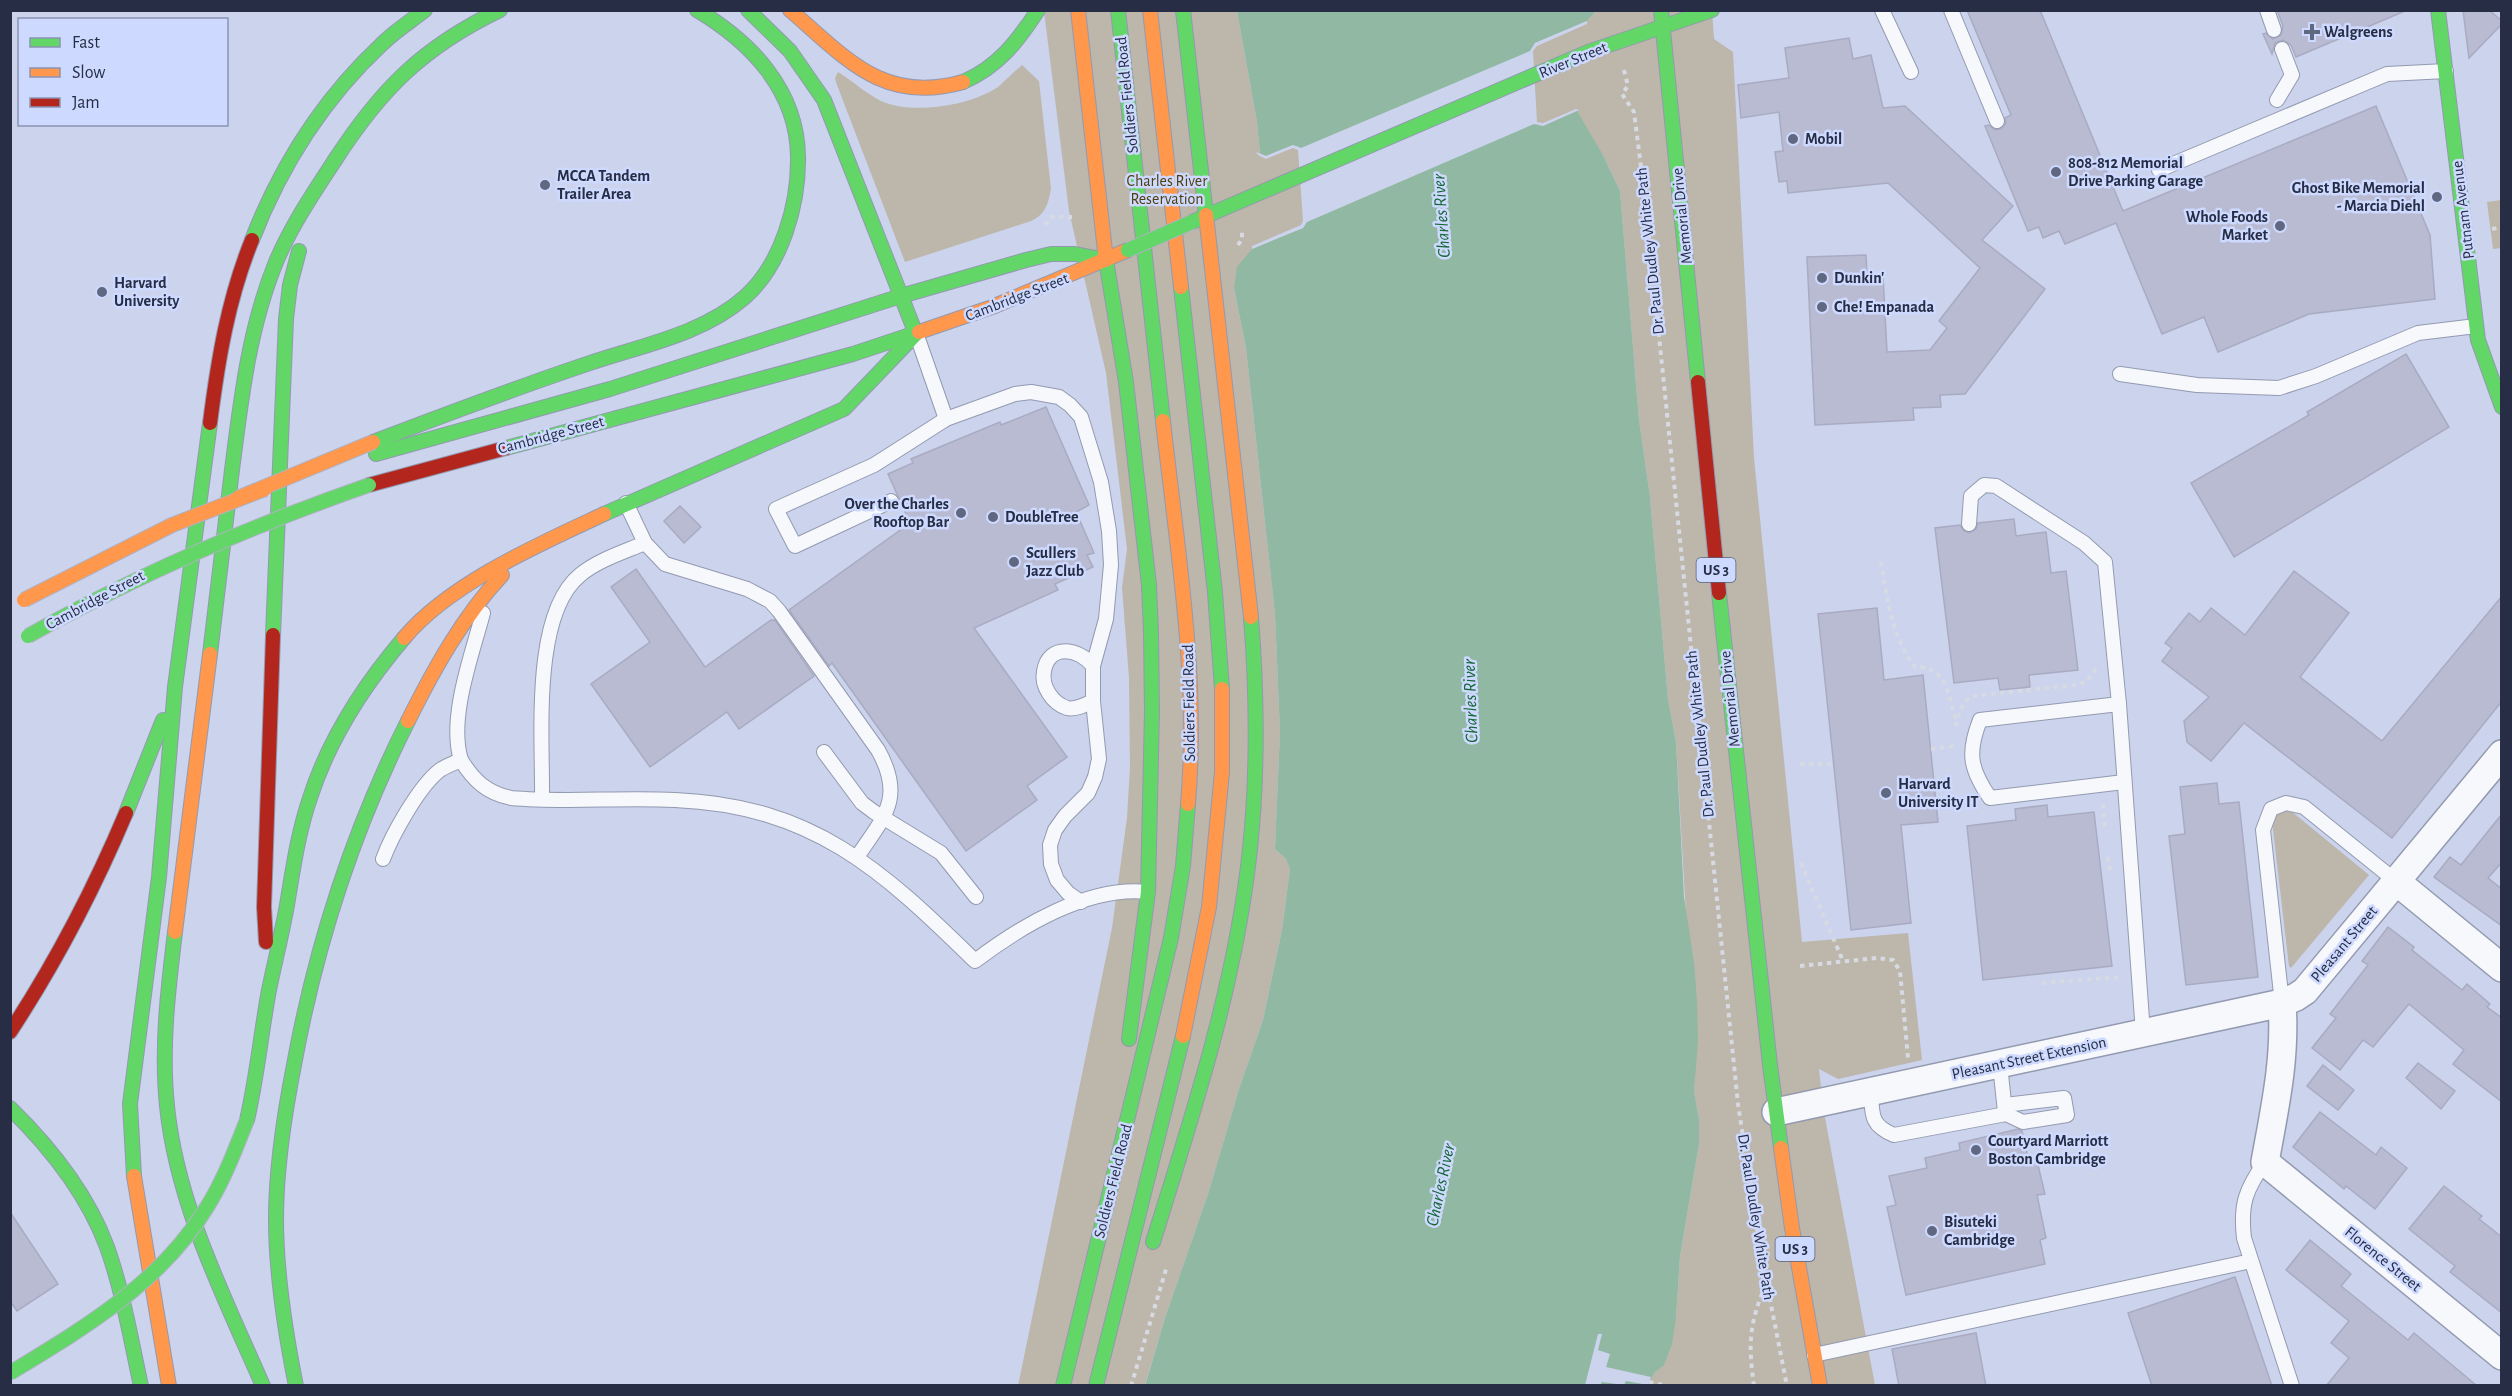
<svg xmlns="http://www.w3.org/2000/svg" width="2512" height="1396" viewBox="0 0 2512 1396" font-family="'Alegreya Sans',sans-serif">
<rect width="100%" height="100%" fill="#cbd3ed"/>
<!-- green -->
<g fill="#bcb6ab">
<path d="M 1712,10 L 1714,39 L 1733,52 L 1754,458 L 1802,942 L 1908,933 L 1922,1060 L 1838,1079 L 1819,1069 L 1823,1107 L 1875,1385 L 1648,1385 L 1655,1372 L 1664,1364 L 1676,1317 L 1680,1256 L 1699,1144 L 1699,1119 L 1694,1091 L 1695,1069 L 1676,742 L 1668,699 L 1650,497 L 1639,420 L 1620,191 L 1603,155 L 1585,127 L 1543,126 L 1534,124 L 1530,51 L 1535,43 L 1587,21 L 1596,11 Z"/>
<path d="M 1044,11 L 1237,11 L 1257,122 L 1260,153 L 1293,145 L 1301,148 L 1306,222 L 1234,288 L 1246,348 L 1275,614 L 1280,732 L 1275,849 L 1286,859 L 1290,869 L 1282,930 L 1263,1020 L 1239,1089 L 1209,1191 L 1165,1318 L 1145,1385 L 1018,1386 L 1112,928 L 1127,818 L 1130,768 L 1129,678 L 1122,588 L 1127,549 L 1106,373 L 1069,211 Z"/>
<path d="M 1022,65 L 1039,81 L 1051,189 C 1048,204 1046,214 1031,221 L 905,262 L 837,85 L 835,78 L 838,72 C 853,81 865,93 881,101 C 912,115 970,106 998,87 C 1006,80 1014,72 1022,65 Z"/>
<path d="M 2501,200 L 2501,248 L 2493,249 L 2487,202 Z"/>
<path d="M 2285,810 L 2291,811 L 2369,875 L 2291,968 L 2289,966 L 2272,821 L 2277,812 Z"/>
</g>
<!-- water -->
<path fill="#90b8a2" d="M 1237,11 L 1596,11 L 1587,21 L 1535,43 L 1531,51 L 1534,123 L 1543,126 L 1577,111 L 1603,155 L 1620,191 L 1639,420 L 1650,497 L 1668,699 L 1676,742 L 1684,897 L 1694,963 L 1697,1001 L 1698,1041 L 1694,1091 L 1699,1119 L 1699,1144 L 1680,1256 L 1676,1317 L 1672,1344 L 1664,1365 L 1655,1372 L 1648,1385 L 1145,1386 L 1165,1318 L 1209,1191 L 1239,1089 L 1263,1020 L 1282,930 L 1290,869 L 1286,859 L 1275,849 L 1280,732 L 1275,614 L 1246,348 L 1234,288 L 1237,267 L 1252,249 L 1303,228 L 1306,221 L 1301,148 L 1293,145 L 1266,156 L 1260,153 L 1257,122 Z"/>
<!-- pier -->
<g fill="#cbd3ed">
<path d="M 1587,21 L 1587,24 L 1537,46 L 1533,51 L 1537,122 L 1543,123 L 1576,109 L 1579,110 L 1543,126 L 1534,124 L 1307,222 L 1303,228 L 1252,249 L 1252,246 L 1301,225 L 1303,221 L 1298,150 L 1293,148 L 1266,159 L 1258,155 L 1256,152 L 1266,156 L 1293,145 L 1301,148 L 1530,51 L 1535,43 Z"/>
<path d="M 1598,1334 L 1602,1334 L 1598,1350 L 1610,1354 L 1606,1367 L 1651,1377 L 1648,1385 L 1626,1381 L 1624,1385 L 1602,1382 L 1600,1385 L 1585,1385 Z"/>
</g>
<!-- building -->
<g fill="#b9bbd2" stroke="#a9abc2" stroke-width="1.5">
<path d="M 1967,10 L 2040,10 L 2123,211 L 2376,106 L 2430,235 L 2435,299 L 2309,314 L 2218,352 L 2204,317 L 2162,334 L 2116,223 L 2065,244 L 2059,231 L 2043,238 L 2039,227 L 2028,231 L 1985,126 L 1989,125 L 1995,130 L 2001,129 L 2006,123 L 2005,118 L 2011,115 Z"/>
<path d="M 2277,10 L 2405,10 L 2405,11 L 2296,57 L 2291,45 L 2283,40 L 2275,43 L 2272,54 L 2263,34 L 2266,33 L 2273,39 L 2281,35 L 2283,26 Z"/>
<path d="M 2463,10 L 2489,10 L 2502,21 L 2502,24 L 2469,58 Z"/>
<path d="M 1849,38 L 1853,59 L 1871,55 L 1883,108 L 1905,106 L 2013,206 L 1982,240 L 2045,289 L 1965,394 L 1940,395 L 1941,407 L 1913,408 L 1914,420 L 1815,425 L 1807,257 L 1866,255 L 1867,276 L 1883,276 L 1887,352 L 1930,350 L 1947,328 L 1939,321 L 1980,268 L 1888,183 L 1788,193 L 1787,181 L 1779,182 L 1775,152 L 1783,151 L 1779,112 L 1741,118 L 1738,85 L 1789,78 L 1785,48 Z"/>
<path d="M 2406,354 L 2449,427 L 2234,557 L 2191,483 L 2309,415 L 2307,412 Z"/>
<path d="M 1046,407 L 1089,505 L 1076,512 L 1094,553 L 1087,555 L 1093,567 L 1055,584 L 1058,590 L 974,628 L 1067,757 L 1027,786 L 1037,800 L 966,851 L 832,663 L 829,666 L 789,610 L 910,523 L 888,474 L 913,463 L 911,459 L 1000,422 L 1001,425 Z"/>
<path d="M 680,506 L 701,527 L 684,543 L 664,521 Z"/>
<path d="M 2014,519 L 2016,536 L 2046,532 L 2051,573 L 2066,571 L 2078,670 L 2029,675 L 2030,687 L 2000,690 L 1998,678 L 1954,683 L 1935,528 L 1960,525 L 1964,531 L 1969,533 L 1976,529 L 1978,523 Z"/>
<path d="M 636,569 L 705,667 L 771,620 L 775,620 L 814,676 L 739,729 L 727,712 L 650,767 L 591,684 L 650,642 L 611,587 Z"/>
<path d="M 2294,571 L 2349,613 L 2300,677 L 2382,741 L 2502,596 L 2502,701 L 2392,838 L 2244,723 L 2211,761 L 2187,742 L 2184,721 L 2209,697 L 2162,661 L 2172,648 L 2165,643 L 2189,613 L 2200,622 L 2211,608 L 2245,635 Z"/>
<path d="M 1877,608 L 1884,680 L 1923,675 L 1938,822 L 1901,825 L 1911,923 L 1851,930 L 1818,614 Z"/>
<path d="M 2217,783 L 2219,804 L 2239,802 L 2258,977 L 2186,985 L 2169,836 L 2185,834 L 2180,787 Z"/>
<path d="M 2047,805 L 2048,817 L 2094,812 L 2112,966 L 1983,980 L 1967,826 L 2016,820 L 2015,809 Z"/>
<path d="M 2502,814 L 2502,862 L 2488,878 L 2502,889 L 2502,926 L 2434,877 L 2450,857 L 2461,865 Z"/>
<path d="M 2388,927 L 2414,947 L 2412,950 L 2462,990 L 2467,984 L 2490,1004 L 2487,1007 L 2502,1018 L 2502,1102 L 2453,1064 L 2464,1050 L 2409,1004 L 2373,1047 L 2363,1040 L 2340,1070 L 2312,1048 L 2336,1018 L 2330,1014 L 2368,965 L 2362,961 Z"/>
<path d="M 2418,1063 L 2455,1091 L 2441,1109 L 2406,1078 Z"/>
<path d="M 2323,1065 L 2354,1090 L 2338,1110 L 2307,1086 Z"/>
<path d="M 2320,1112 L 2376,1155 L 2381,1147 L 2407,1168 L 2375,1209 L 2346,1186 L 2344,1189 L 2293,1147 Z"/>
<path d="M 2018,1129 L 2022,1131 L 2029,1162 L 2037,1161 L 2045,1194 L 2037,1195 L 2046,1238 L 2040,1240 L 2045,1264 L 1906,1295 L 1887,1207 L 1896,1205 L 1889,1176 L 1927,1168 L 1925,1158 L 1960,1150 L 1959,1143 Z"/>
<path d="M 2444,1186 L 2482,1216 L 2479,1219 L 2502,1237 L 2502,1313 L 2450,1272 L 2455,1266 L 2409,1229 Z"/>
<path d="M 10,1212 L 58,1284 L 17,1311 L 10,1301 Z"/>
<path d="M 2310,1240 L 2351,1274 L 2341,1286 L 2408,1340 L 2414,1333 L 2477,1386 L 2326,1386 L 2349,1358 L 2331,1343 L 2349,1321 L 2286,1270 Z"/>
<path d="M 2235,1277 L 2272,1386 L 2152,1386 L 2128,1313 Z"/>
<path d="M 1976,1333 L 1986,1386 L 1899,1386 L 1892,1349 Z"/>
</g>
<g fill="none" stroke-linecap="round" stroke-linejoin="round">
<defs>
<g id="lane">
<path d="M 1882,10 L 1911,72"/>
<path d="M 1951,10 L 1997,121"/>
<path d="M 2267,10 L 2274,30"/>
<path d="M 2277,100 L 2292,75 L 2282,49"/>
<path d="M 2159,170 L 2387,74 L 2446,71"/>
<path d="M 917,336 L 946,419"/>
<path d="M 2120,374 L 2197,385 L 2279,388 L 2316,376 L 2418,333 L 2476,326"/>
<path d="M 891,501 L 795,546 L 776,509 L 874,465 L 946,419 L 1015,394 L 1031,392 L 1059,397 L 1070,405 L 1081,417 L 1101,482 L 1109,531 L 1111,565 L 1106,619 L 1093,666 L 1093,701 L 1099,759 L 1095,777 L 1088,793 L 1065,816 L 1055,830 L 1050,845 L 1051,864 L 1057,880 L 1068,893 L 1081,902"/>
<path d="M 626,503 L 645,543 L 665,564 L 747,589 L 770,601 L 779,611 L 878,750 C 905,798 884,817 857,857"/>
<path d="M 1969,524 L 1971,496 L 1984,485 L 1996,486 L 2084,543 L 2105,562 L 2119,704 L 2143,1033"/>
<path d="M 1093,701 C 1085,705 1075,710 1067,708 C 1052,703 1041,686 1044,671 C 1049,643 1079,648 1093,666"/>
<path d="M 2119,704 L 1980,720 C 1967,753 1970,769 1990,798 L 2124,782"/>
<path d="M 824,752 L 862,803 L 874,812 L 941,853 L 976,897"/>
<path d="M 461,760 C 448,718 472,655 483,613"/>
<path d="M 542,799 C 543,740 531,615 580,575 C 598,560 624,552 645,543"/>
<path d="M 383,859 C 392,835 419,786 440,770 C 446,766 454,763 461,760 C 474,781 487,793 511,798 C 565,803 620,797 675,800 C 813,806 881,869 975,961 C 1021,926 1089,885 1148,892"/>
<path d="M 2282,1003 L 2263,830 L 2271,809 L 2286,803 L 2304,807 L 2397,882"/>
<path d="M 2000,1065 L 2005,1112"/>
<path d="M 1871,1093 C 1872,1115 1871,1126 1894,1135 L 2006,1114 L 2023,1122 L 2067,1115 L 2064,1098 L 2005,1105"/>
<path d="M 2265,1162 C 2246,1189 2240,1204 2244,1238 L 2292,1386"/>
<path d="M 1814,1355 L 2251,1261"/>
</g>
<g id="street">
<path d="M 2397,882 L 2502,968"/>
<path d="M 2282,1003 C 2286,1058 2275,1107 2265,1162 L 2502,1356"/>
<path d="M 1776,1112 L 2282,1003 L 2296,997 L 2305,991 L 2502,754"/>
</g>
<g id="fast">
<path d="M 1118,10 L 1163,421"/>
<path d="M 1183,10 L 1206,215"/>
<path d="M 1661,10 L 1698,382"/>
<path d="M 2438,10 L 2478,340 L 2502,407"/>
<path d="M 963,82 C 998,67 1018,41 1038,10"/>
<path d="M 1192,222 L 1588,52 L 1712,10"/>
<path d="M 252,240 C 281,165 323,99 382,44 C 395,31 411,21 425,10"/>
<path d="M 1106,260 L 1126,382 L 1149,585 L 1151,633 L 1152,711 L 1148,892 L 1129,1039"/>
<path d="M 1181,287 L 1215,592 L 1222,689"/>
<path d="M 373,442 C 444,415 515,388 587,364 C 639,346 702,335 745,297 C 782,264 799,204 798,156 C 797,90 751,42 697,10"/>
<path d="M 506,448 L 853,354 L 919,332"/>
<path d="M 376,454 L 610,389 L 901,296 L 1026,260 L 1051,254 L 1075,254 L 1106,260"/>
<path d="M 604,514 L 844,409 L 916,334 L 824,100 L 790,51 L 748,10"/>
<path d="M 1719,593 L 1770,1065 L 1781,1148"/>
<path d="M 273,635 L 286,319 L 290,285 L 299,251"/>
<path d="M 210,654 C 217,593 225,531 232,470 C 241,399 249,328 276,262 C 291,226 314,192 335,160 C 381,89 423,47 500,10"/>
<path d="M 126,813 L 163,720"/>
<path d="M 175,932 C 168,990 161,1048 167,1106 C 177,1205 224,1296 263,1386"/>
<path d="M 10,1108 C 51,1148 87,1193 107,1247 C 123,1292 131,1340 141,1386"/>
<path d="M 247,1120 C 257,1077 261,1033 269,990 C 275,961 282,933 287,905 C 293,869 298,833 310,798 C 329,739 364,685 404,638"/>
<path d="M 134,1176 L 130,1104 L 159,877 L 175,687 L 210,423"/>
<path d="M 1153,1242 C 1193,1114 1236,983 1250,849 C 1258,772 1257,694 1251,617"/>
<path d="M 296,1386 C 285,1331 276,1275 276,1219 C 276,1167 284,1116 294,1065 C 316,945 353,830 408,721"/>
<path d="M 1063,1386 L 1171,938 L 1183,866 L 1188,804"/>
<path d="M 1096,1386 L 1183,1036"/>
</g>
<g id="slow">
<path d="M 790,10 C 845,57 883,105 963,82"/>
<path d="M 1078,10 L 1106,260"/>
<path d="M 1150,10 L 1181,287"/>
<path d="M 1206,215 L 1251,617"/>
<path d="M 919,332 L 992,307 L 1128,250"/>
<path d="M 1163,421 C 1177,548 1199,677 1188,804"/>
<path d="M 404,638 C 450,583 540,544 604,514"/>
<path d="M 408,721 C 434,669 462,618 502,575"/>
<path d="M 175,932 L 210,654"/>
<path d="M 1183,1036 L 1209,907 L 1222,772 L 1222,689"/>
<path d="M 1781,1148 L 1792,1228 L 1820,1386"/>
<path d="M 134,1176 L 169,1386"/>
</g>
<g id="jam">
<path d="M 1698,382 L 1719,593"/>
<path d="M 210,423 C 218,360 228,299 252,240"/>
<path d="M 369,485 L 506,448"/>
<path d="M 266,942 L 264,907 L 273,635"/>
<path d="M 10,1032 C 56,962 94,889 126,813"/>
</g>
</defs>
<!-- lane casing -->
<use href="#lane" stroke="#939ab0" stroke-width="16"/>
<!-- street casing -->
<use href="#street" stroke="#939ab0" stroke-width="30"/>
<!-- fast casing -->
<use href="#fast" stroke="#939ab0" stroke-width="16"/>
<!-- slow casing -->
<use href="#slow" stroke="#939ab0" stroke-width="16"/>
<!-- jam casing -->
<use href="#jam" stroke="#939ab0" stroke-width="16"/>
<!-- path -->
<g stroke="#d7dae3" stroke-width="4" stroke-dasharray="4.5 4.5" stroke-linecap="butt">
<path d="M 1624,70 L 1628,86 L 1622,94 L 1634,112 L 1644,190 L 1738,1104 L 1761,1254 L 1787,1386"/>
<path d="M 1045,225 L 1051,217 L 1072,217"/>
<path d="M 2492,229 L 2502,227"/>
<path d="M 1238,245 L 1242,239 L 1242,230"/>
<path d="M 1881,562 C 1887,598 1892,638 1915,667 C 1947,665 1949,697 1956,721"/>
<path d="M 1956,726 C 1958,714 1962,702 1972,696 L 2076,685 L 2086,682 L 2096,669"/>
<path d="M 1931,749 L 1954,746"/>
<path d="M 1800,764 L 1834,764"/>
<path d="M 2103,804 L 2105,830"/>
<path d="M 2108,857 L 2110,871"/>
<path d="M 1801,863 L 1843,961"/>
<path d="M 1800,966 L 1877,958 L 1893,960 L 1900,971 L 1908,1058"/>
<path d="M 2042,983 L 2120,977"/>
<path d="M 1649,1382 L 1668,1386"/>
<path d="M 1131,1386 L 1167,1266"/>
<path d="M 1754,1386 C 1748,1343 1749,1324 1766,1284"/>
</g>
<!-- lane -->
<use href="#lane" stroke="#f7f8fc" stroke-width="14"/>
<!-- street -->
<use href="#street" stroke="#f7f8fc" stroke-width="27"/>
<!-- fast -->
<use href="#fast" stroke="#63d668" stroke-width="14"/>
<!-- slow -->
<use href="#slow" stroke="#ff974d" stroke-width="14"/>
<!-- jam -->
<use href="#jam" stroke="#b3261e" stroke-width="14"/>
<defs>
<g id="fast-bridge">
<path d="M 1128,250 L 1192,222"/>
<path d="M 28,636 C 137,575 251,526 369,485"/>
<path d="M 10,1373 C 84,1328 161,1283 207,1207 C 224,1180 235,1150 247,1120"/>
</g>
<g id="slow-bridge">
<path d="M 238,498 L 373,442"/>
<path d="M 24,600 L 172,525 L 265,489"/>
</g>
</defs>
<!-- fast-bridge casing -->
<use href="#fast-bridge" stroke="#aeb2c2" stroke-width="16" stroke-linecap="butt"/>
<!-- slow-bridge casing -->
<use href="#slow-bridge" stroke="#aeb2c2" stroke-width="16" stroke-linecap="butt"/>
<!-- fast-bridge -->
<use href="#fast-bridge" stroke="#63d668" stroke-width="14"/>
<!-- slow-bridge -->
<use href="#slow-bridge" stroke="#ff974d" stroke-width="14"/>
</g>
<!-- markers -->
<g fill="#606780" stroke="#cdd9fe" stroke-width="2">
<path d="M2309 23h6v6h6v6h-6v6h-6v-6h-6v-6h6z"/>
<circle cx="1793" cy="139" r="6"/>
<circle cx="2056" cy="172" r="6"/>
<circle cx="545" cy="185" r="6"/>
<circle cx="2437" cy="197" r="6"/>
<circle cx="2280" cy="226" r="6"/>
<circle cx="1822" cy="278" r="6"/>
<circle cx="102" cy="292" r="6"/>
<circle cx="1822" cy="307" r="6"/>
<circle cx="961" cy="513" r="6"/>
<circle cx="993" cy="517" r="6"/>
<circle cx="1014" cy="562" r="6"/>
<circle cx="1886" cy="793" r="6"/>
<circle cx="1976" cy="1150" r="6"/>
<circle cx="1932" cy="1231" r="6"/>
</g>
<g text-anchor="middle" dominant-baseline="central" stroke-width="5" stroke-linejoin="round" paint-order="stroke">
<!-- shield labels -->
<g fill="#cdd9fe" stroke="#58617c" stroke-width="1.5">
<rect x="1696.5" y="558" width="39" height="24" rx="4.5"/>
<rect x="1775.5" y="1237" width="39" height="24" rx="4.5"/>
</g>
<g font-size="15" font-weight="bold" fill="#262d45">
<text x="1716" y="570">US 3</text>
<text x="1795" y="1249">US 3</text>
</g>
<!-- poi labels -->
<g font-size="16" font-weight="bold" fill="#262d45" stroke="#cdd9fe" text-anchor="start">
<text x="2324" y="32">Walgreens</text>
<text x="1805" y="139">Mobil</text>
<text x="2068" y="163">808-812 Memorial<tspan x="2068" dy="18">Drive Parking Garage</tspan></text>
<text x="557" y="176">MCCA Tandem<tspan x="557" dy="18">Trailer Area</tspan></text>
<text x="2425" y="188" text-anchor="end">Ghost Bike Memorial<tspan x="2425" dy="18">- Marcia Diehl</tspan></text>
<text x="2268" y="217" text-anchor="end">Whole Foods<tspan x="2268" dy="18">Market</tspan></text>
<text x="1834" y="278">Dunkin'</text>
<text x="114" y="283">Harvard<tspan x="114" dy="18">University</tspan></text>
<text x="1834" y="307">Che! Empanada</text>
<text x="949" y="504" text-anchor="end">Over the Charles<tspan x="949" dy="18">Rooftop Bar</tspan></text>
<text x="1005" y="517">DoubleTree</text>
<text x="1026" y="553">Scullers<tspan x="1026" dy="18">Jazz Club</tspan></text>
<text x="1898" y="784">Harvard<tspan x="1898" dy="18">University IT</tspan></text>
<text x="1988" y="1141">Courtyard Marriott<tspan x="1988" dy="18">Boston Cambridge</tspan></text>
<text x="1944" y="1222">Bisuteki<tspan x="1944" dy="18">Cambridge</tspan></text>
</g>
<!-- street labels -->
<g font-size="16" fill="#262d45" stroke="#cdd9fe">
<text transform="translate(1573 60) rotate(-22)">River Street</text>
<text transform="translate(1127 95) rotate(-96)">Soldiers Field Road</text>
<text transform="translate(2463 210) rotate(-97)">Putnam Avenue</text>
<text transform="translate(1682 216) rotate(-96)">Memorial Drive</text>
<text transform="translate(1650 251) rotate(-96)">Dr. Paul Dudley White Path</text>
<text transform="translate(1017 297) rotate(-21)">Cambridge Street</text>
<text transform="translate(551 435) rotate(-15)">Cambridge Street</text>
<text transform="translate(95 600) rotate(-28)">Cambridge Street</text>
<text transform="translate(1730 699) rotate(-96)">Memorial Drive</text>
<text transform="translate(1189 703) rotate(-91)">Soldiers Field Road</text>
<text transform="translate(1700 734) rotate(-96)">Dr. Paul Dudley White Path</text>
<text transform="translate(2344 944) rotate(-50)">Pleasant Street</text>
<text transform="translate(2029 1058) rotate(-12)">Pleasant Street Extension</text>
<text transform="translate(1113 1181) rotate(-76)">Soldiers Field Road</text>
<text transform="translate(1756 1217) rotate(81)">Dr. Paul Dudley White Path</text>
<text transform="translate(2383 1259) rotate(39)">Florence Street</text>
</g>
<!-- park labels -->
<g font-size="16" fill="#4e3e0c" stroke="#cdd9fe">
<text x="1167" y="181">Charles River<tspan x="1167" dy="18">Reservation</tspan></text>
</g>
<!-- water labels -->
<g font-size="18" font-style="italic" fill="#146732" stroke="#cdd9fe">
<text transform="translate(1442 216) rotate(-94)">Charles River</text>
<text transform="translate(1471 701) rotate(-92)">Charles River</text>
<text transform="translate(1441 1185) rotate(-78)">Charles River</text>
</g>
</g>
<!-- border -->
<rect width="2512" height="1396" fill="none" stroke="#262d45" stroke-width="24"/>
<!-- legend -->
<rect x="18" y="18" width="210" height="108" fill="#cdd9fe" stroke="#8a94b4" stroke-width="1.5"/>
<rect x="30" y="38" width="30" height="9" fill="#63d668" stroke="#8a94b4" stroke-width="1.5"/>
<text x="72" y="48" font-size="18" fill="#262d45">Fast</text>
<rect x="30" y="68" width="30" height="9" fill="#ff974d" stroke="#8a94b4" stroke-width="1.5"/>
<text x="72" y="78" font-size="18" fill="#262d45">Slow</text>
<rect x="30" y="98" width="30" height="9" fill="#b3261e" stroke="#8a94b4" stroke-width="1.5"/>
<text x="72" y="108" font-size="18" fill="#262d45">Jam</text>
</svg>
